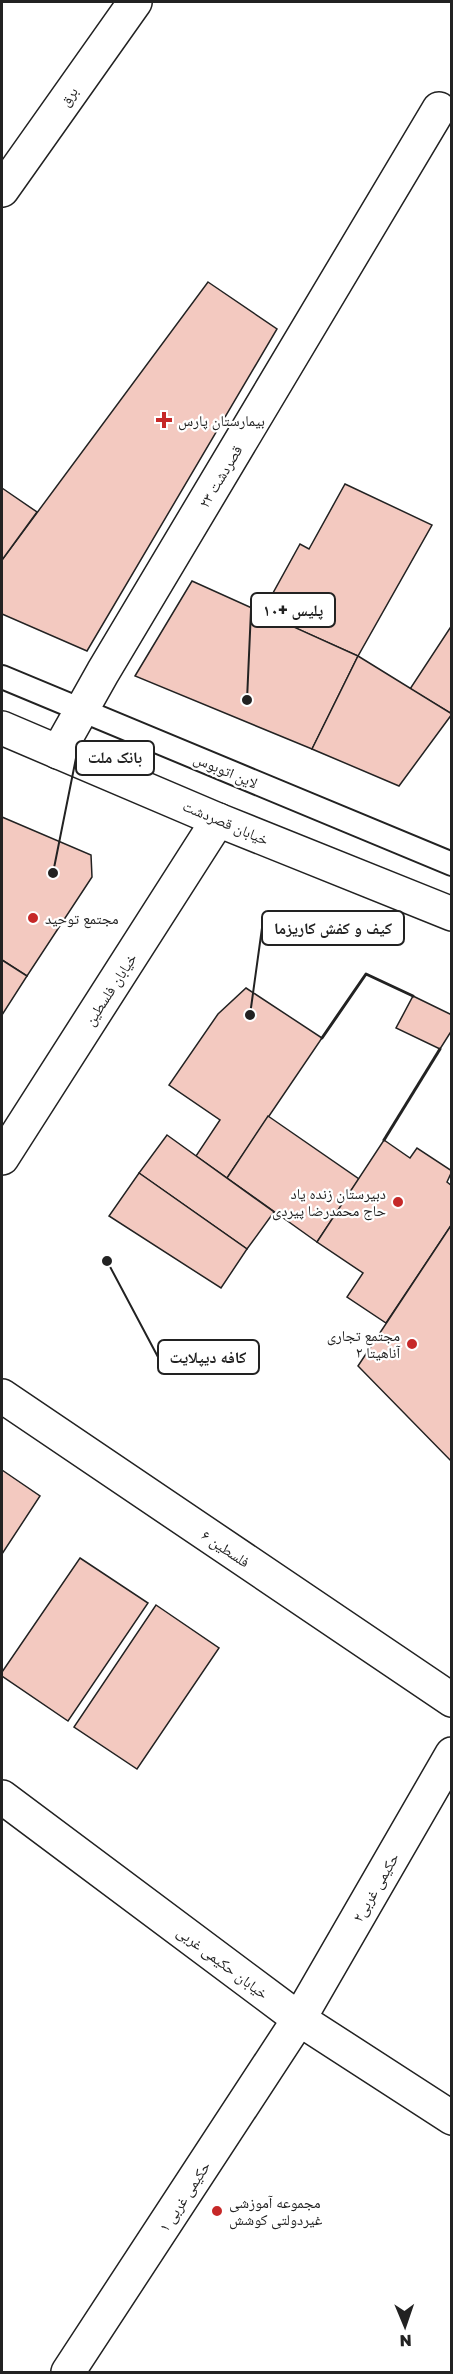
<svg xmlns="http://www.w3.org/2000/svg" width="453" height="2374" viewBox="0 0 453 2374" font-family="'Golos Text','Noto Naskh Arabic',sans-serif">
<rect width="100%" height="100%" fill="#fff"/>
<!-- building -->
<g fill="#f3c9c0" stroke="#222" stroke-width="1.5">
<path d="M 208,282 L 277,329 L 87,651 L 2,614 L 2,560 Z"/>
<path d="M 345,484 L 432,525 L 358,656 L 262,613 L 300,544 L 309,549 Z"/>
<path d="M 2,488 L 37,512 L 2,560 Z"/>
<path d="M 192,581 L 358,656 L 312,749 L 135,676 Z"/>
<path d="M 452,625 L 452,714 L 410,689 Z"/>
<path d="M 358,656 L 452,714 L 399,786 L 312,749 Z"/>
<path d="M 2,817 L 91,855 L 92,877 L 27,976 L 2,960 Z"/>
<path d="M 2,960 L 27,976 L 2,1015 Z"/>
<path d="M 246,988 L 322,1038 L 227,1178 L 196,1156 L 220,1120 L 169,1085 L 218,1014 Z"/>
<path d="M 413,996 L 452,1015 L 452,1030 L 440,1049 L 396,1028 Z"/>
<path d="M 268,1116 L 359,1179 L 317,1242 L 227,1178 Z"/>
<path d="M 167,1135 L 274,1212 L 247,1249 L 139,1173 Z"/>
<path d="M 384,1140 L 410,1158 L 417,1148 L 452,1171 L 447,1182 L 452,1186 L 452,1224 L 386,1323 L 347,1297 L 363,1273 L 317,1242 Z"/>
<path d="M 139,1173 L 247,1249 L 221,1288 L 109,1216 Z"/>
<path d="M 452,1224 L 452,1462 L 358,1366 Z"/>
<path d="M 2,1470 L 40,1496 L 2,1554 Z"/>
<path d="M 80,1558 L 148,1603 L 68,1721 L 2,1676 L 2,1672 Z"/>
<path d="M 156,1605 L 219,1648 L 137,1769 L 74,1727 Z"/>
</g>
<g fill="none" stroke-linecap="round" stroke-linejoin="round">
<defs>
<path id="lane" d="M 2,677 L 452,864"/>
<g id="street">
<path d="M 58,752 L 103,672 L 439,109"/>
<path d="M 2,1396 L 452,1700"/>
<path d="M 68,2372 L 299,2019 L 452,1754"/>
</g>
<g id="secondary">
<path d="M 2,190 L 135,2"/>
<path d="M 2,728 L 218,820 L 452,914"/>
<path d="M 2,1158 L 218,820"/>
<path d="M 2,1797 L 299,2019 L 452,2118"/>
</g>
</defs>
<!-- lane casing -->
<use href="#lane" stroke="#222" stroke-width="26"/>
<!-- street casing -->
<use href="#street" stroke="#222" stroke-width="36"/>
<!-- secondary casing -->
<use href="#secondary" stroke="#222" stroke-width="36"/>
<!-- lane -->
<use href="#lane" stroke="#fff" stroke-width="22"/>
<!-- street -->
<use href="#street" stroke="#fff" stroke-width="33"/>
<!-- secondary -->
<use href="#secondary" stroke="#fff" stroke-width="33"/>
<!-- wall -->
<g stroke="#222" stroke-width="3">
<path d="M 322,1038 L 366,974 L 413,996"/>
<path d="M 384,1140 L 440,1049"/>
</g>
</g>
<!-- markers -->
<g fill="#c62828" stroke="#fff" stroke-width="2">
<path d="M161 411h6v6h6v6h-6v6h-6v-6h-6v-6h6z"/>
<circle cx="33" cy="918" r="6"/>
<circle cx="398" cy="1202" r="6"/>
<circle cx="412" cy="1344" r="6"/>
<circle cx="217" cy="2211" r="6"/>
</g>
<g text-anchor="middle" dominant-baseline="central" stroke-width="4.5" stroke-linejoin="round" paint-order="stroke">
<!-- street labels -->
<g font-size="15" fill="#222" stroke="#fff">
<text transform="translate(68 96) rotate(-55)">برق</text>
<text transform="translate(220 476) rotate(-59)">قصردشت ۲۳</text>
<text transform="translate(226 770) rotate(23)">لاین اتوبوس</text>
<text transform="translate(226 822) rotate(23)">خیابان قصردشت</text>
<text transform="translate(110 989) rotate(-57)">خیابان فلسطین</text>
<text transform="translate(226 1548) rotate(34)">فلسطین ۶</text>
<text transform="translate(375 1887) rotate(-60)">حکیمی غربی۲</text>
<text transform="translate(223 1962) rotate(37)">خیابان حکیمی غربی</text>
<text transform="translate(184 2196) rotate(-57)">حکیمی غربی ۱</text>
</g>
<!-- poi labels -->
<g font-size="15" fill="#222" stroke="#fff" text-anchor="start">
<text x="178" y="420">بیمارستان پارس</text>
<text x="45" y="918">مجتمع توحید</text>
<text x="386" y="1193" text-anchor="end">دبیرستان زنده یاد<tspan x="386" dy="17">حاج محمدرضا پیردی</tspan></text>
<text x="400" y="1335" text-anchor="end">مجتمع تجاری<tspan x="400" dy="17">آناهیتا ۲</tspan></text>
<text x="229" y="2202">مجموعه آموزشی<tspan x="229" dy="17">غیردولتی کوشش</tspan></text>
</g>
</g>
<!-- callouts -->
<path fill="none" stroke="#222" stroke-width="2" d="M247 700L251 610M53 873L76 758M250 1015L262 928M107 1261L158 1357"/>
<g fill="#222" stroke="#fff" stroke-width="2">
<circle cx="247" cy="700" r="6"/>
<circle cx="53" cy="873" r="6"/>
<circle cx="250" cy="1015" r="6"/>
<circle cx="107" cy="1261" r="6"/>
</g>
<g fill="#fff" stroke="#222" stroke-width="2">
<rect x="251" y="593" width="84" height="34" rx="6"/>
<rect x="76" y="741" width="78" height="34" rx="6"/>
<rect x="262" y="911" width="142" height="34" rx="6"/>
<rect x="158" y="1340" width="101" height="34" rx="6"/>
</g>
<g font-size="16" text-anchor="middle" font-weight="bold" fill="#222">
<text x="293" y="616">پلیس +۱۰</text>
<text x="115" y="763">بانک ملت</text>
<text x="333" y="934">کیف و کفش کاریزما</text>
<text x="208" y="1363">کافه دیپلایت</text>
</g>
<!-- border -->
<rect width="453" height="2374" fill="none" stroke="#222222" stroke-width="6"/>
<!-- north arrow -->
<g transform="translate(405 2326) rotate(178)" stroke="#ffffff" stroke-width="4.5" paint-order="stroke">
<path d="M0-4.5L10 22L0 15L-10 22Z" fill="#222222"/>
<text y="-9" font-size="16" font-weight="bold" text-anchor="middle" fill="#222222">N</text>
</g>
</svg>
